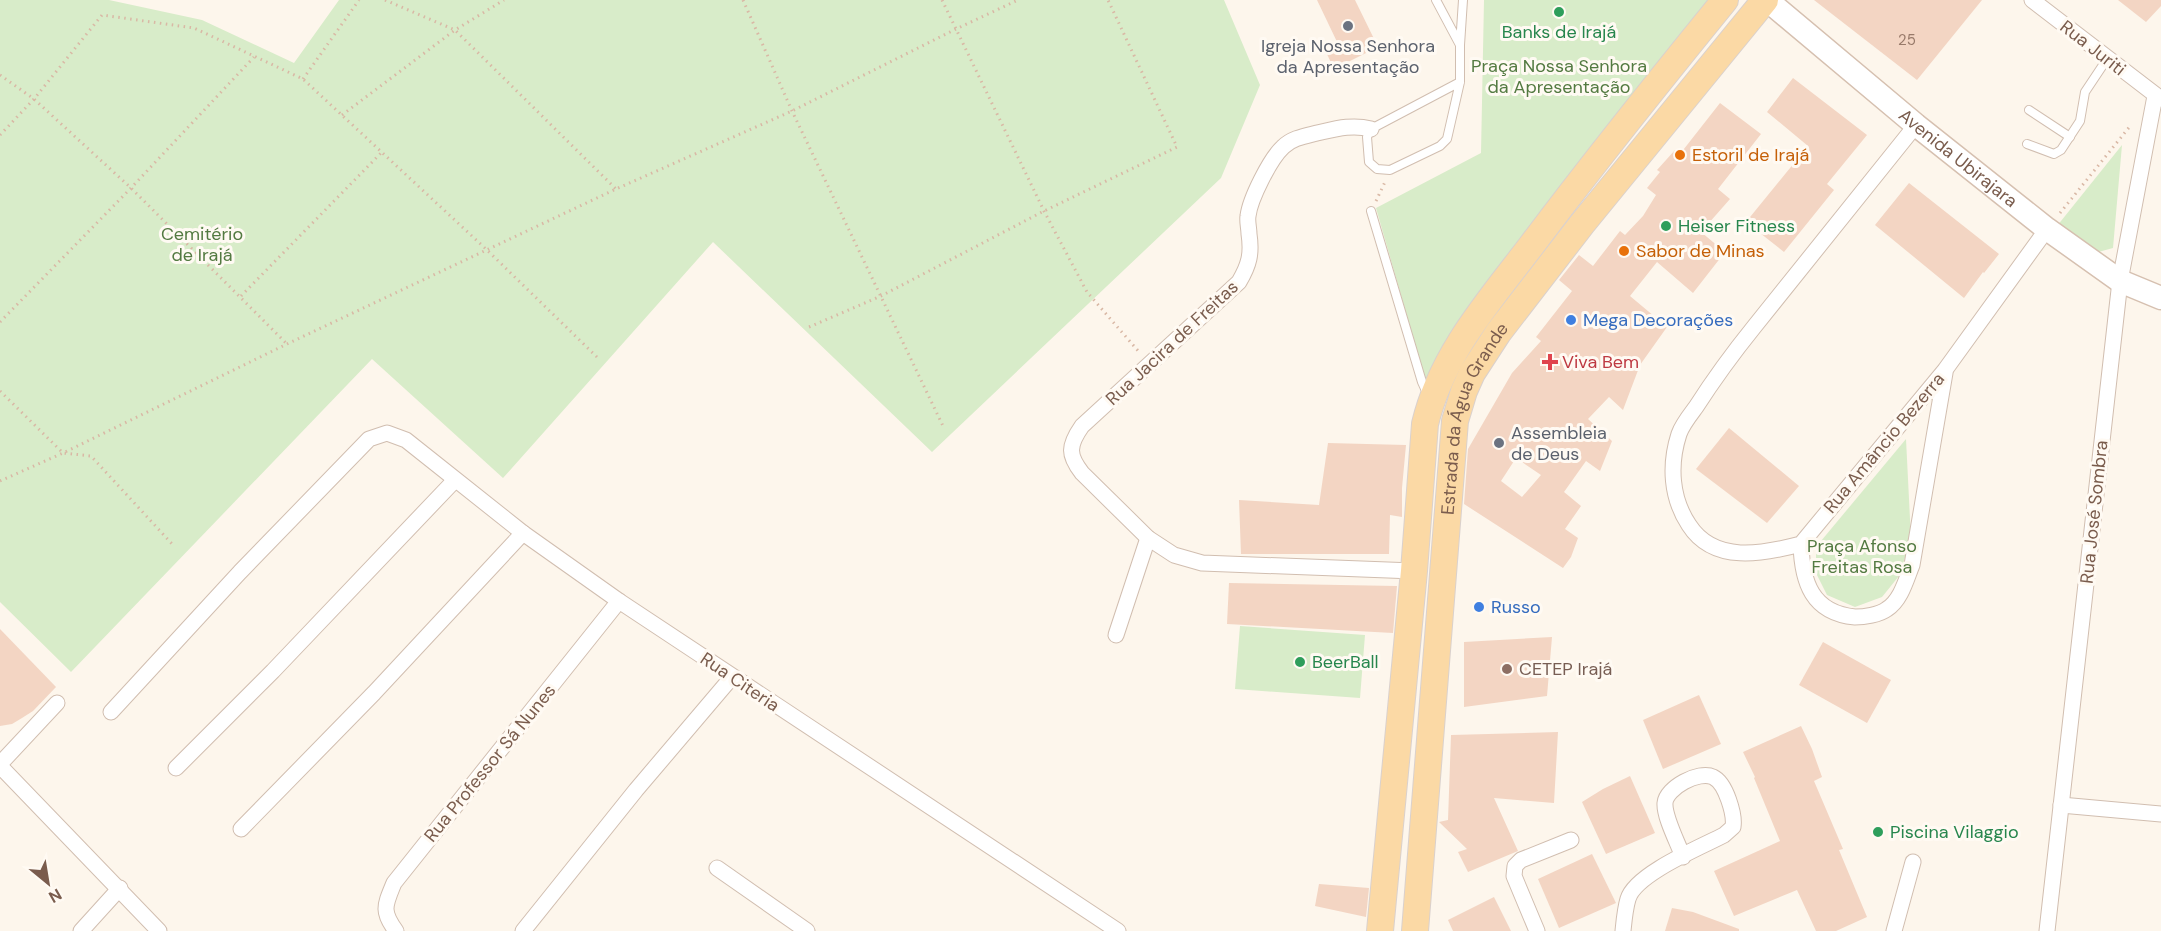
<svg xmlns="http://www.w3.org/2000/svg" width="2161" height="931" viewBox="0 0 2161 931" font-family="'DM Sans',sans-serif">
<rect width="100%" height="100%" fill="#fdf6ec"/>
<!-- green -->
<g fill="#d8ecc9">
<path d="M 0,0 L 109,0 L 202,20 L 294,63 L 339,0 L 1224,0 L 1260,85 L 1221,178 L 932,452 L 713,242 L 503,478 L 372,359 L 71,672 L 0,602 Z"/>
<path d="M 1484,0 L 1721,0 L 1429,393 L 1376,208 L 1481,153 Z"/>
<path d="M 2122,145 L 2113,248 L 2091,254 L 2057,226 Z"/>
<path d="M 1906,439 L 1911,539 L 1899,576 L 1882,597 L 1855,607 L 1827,595 L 1816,573 L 1816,547 Z"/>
<path d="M 1240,626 L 1365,635 L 1360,698 L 1235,689 Z"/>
</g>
<!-- building -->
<g fill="#f3d5c3" fill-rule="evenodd">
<path d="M 1317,0 L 1355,0 L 1378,47 L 1334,69 L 1326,52 L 1339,46 Z"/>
<path d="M 1814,0 L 1982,0 L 1917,80 Z"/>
<path d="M 2118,0 L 2161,0 L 2161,6 L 2146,22 Z"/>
<path d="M 1793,78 L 1867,135 L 1827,184 L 1834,190 L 1784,252 L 1746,222 L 1808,146 L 1767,112 Z"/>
<path d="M 1720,103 L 1761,134 L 1718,189 L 1730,199 L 1701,232 L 1725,252 L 1693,293 L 1657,262 L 1630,296 L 1667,327 L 1640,365 L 1623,410 L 1609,397 L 1588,419 L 1612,441 L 1600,471 L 1586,461 L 1564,492 L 1581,506 L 1565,529 L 1578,538 L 1571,557 L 1563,568 L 1464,504 L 1468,449 L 1512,373 L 1541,341 L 1536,337 L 1572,291 L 1559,280 L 1579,255 L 1593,266 L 1620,231 L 1625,235 L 1643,216 L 1656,195 L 1647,188 L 1660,172 L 1657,170 L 1675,150 L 1680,154 ZM 1516,458 L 1541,475 L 1522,497 L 1501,481 Z"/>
<path d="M 1909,183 L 1999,254 L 1984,273 L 1983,272 L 1964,298 L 1875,225 Z"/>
<path d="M 1729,428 L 1799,486 L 1767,523 L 1696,469 Z"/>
<path d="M 1328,443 L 1406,445 L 1402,488 L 1402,517 L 1390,515 L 1389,554 L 1241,554 L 1239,500 L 1319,505 Z"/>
<path d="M 1229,583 L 1397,586 L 1393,633 L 1227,624 Z"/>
<path d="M 0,629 L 56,687 L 33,711 L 22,718 L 12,724 L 0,726 Z"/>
<path d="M 1552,637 L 1547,696 L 1464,707 L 1464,642 Z"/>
<path d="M 1823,642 L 1891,680 L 1867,723 L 1799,685 Z"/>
<path d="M 1699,695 L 1721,744 L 1663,769 L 1643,720 Z"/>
<path d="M 1801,726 L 1812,749 L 1822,777 L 1814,781 L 1843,849 L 1839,850 L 1867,917 L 1836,931 L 1816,931 L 1797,890 L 1734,916 L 1714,871 L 1780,841 L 1754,778 L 1755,777 L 1743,752 Z"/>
<path d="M 1558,732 L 1554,803 L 1494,798 L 1518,851 L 1468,872 L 1458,852 L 1467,849 L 1439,822 L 1448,820 L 1451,735 Z"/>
<path d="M 1630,776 L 1655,833 L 1606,854 L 1582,802 L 1603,789 Z"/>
<path d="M 1592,854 L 1616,903 L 1559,928 L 1538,879 Z"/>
<path d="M 1319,884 L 1369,888 L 1366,917 L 1315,906 Z"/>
<path d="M 1494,897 L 1511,931 L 1453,931 L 1448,920 Z"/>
<path d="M 1672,908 L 1693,912 L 1739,929 L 1739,931 L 1665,931 Z"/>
</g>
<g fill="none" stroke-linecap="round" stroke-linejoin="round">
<defs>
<g id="lane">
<path d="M 1436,0 L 1460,45 L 1463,0"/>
<path d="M 1460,82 L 1371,129 L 1367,137 L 1369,162 L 1377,169 L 1390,170 L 1440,146 L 1447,139 L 1460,82 L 1460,45"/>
<path d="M 2029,110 L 2070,137"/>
<path d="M 2027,144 L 2054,154 L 2061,150 L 2080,121 L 2085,92 L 2107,59"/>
<path d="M 1371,211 L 1422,382 L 1427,393"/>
</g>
<g id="street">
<path d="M 2032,0 L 2161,99"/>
<path d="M 1916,125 C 1862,192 1808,259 1754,327 C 1733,353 1714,379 1696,407 C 1690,415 1682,425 1679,434 C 1669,465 1671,498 1689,525 C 1714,564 1763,554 1801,544 L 1945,370 L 2047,229"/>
<path d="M 1371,129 C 1352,124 1335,129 1317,133 C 1305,136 1292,138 1283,147 C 1270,159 1250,199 1248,216 C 1247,222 1249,228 1249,234 C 1252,254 1249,265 1239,282 L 1082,426 C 1068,446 1068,455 1082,473 L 1148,538 L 1174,555 L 1202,563 L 1414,571"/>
<path d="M 1801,544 C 1802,582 1812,613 1855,617 C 1864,617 1879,615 1887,609 C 1901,600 1906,580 1912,565 L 1945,373"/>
<path d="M 1116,635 L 1148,538"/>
<path d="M 111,712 L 240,572 L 369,439 L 387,433 L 406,440 L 523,533 L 619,601 L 1118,931"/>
<path d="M 0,764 L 57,703"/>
<path d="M 0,766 L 159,931"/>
<path d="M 176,768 L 273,671 L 455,480"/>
<path d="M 2061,805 L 2161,814"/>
<path d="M 241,829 L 374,693 L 523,533"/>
<path d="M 717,868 L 807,931"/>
<path d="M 81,931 L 120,888"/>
<path d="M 396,931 C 381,911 385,905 394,883 L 619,601"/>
<path d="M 523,931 L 636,790 L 732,677"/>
<path d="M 1537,931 L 1514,876 L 1515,866 L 1521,860 L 1571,840"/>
<path d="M 1623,931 C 1624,921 1625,909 1628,899 C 1635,874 1701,847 1724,835 L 1733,827 C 1735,815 1726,783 1713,777 C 1699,770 1666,788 1665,803 C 1664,817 1678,843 1683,857"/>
<path d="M 1894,931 L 1913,862"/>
<path d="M 2047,931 L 2120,281 L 2155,96"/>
</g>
<g id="secondary">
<path id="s1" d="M 1767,0 L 1916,125 L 2047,229 L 2120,281 L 2161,298"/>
</g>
<g id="primary">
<path d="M 1380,931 L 1414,571 L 1425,424 C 1441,355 1489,301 1531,246 C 1594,162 1659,81 1725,0"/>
<path id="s2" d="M 1415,931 L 1455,421 L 1464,391 L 1472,373 L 1498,333 L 1582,224 L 1765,0"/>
</g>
</defs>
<!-- lane casing -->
<use href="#lane" stroke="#d1beb0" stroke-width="10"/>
<!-- street casing -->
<use href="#street" stroke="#d1beb0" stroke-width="17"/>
<!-- secondary casing -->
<use href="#secondary" stroke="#d6c0b0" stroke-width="25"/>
<!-- primary casing -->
<use href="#primary" stroke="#dad1cd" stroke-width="28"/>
<!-- path -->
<g stroke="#d9b8a5" stroke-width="3" stroke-dasharray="1.5 4.5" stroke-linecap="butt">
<path d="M 385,0 L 455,30 L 616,189"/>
<path d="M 743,0 L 792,111 L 943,426"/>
<path d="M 942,0 L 1044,211 L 1087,292 L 1140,353"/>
<path d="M 0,75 L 34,99 L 131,188 L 287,344"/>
<path d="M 303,79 L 359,0"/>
<path d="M 342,115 L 455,30 L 504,0"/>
<path d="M 0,135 L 34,99 L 102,15 L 194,28 L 303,79 L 487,250 L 599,359"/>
<path d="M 1376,201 L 1385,182"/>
<path d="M 2060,213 L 2131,125"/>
<path d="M 241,296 L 382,152"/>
<path d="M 0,322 L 131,188 L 254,57"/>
<path d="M 809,327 L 881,296 L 1044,211 L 1177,147 L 1108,0"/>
<path d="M 0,391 L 63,453 L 91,456 L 173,545"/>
<path d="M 0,481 L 63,453 L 287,344 L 616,189 L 792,111 L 956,29 L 1018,0"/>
</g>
<!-- lane -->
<use href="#lane" stroke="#fff" stroke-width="8"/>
<!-- street -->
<use href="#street" stroke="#fff" stroke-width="15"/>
<!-- secondary -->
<use href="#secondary" stroke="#fff" stroke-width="22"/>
<!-- primary -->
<use href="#primary" stroke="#fbd9a5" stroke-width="26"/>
</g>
<!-- markers -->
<g fill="#2e9e5b" stroke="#fffaf3" stroke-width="2">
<circle cx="1559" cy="12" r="6"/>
<circle cx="1666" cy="226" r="6"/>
<circle cx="1300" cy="662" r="6"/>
<circle cx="1878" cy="832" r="6"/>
</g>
<g fill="#6b7280" stroke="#fffaf3" stroke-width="2">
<circle cx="1348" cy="26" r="6"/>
<circle cx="1499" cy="443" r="6"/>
</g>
<g fill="#e8710a" stroke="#fffaf3" stroke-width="2">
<circle cx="1680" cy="155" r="6"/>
<circle cx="1624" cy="251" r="6"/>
</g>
<g fill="#3f7fe0" stroke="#fffaf3" stroke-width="2">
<circle cx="1571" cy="320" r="6"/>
<circle cx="1479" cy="607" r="6"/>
</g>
<path fill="#e0444e" stroke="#fffaf3" stroke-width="2" d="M1547 353h6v6h6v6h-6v6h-6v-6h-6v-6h6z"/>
<circle fill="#8d6e63" stroke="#fffaf3" stroke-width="2" cx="1507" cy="669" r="6"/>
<g text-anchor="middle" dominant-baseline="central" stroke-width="6" stroke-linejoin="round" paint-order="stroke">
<!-- number labels -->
<g font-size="15" fill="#987a6a">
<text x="1907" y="40">25</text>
</g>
<!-- leisure labels -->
<g font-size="18" fill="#27864d" stroke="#fffaf3" text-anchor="start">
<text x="1559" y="32" text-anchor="middle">Banks de Irajá</text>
<text x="1678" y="226">Heiser Fitness</text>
<text x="1312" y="662">BeerBall</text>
<text x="1890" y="832">Piscina Vilaggio</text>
</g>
<!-- worship labels -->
<g font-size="18" fill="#5b616d" stroke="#fffaf3">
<text x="1348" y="46">Igreja Nossa Senhora<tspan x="1348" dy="21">da Apresentação</tspan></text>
<text x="1511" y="433" text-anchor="start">Assembleia<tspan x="1511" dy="21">de Deus</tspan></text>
</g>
<!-- street labels -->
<g font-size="18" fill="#7a5c4d" stroke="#fffaf3">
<text transform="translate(2093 48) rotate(38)">Rua Juriti</text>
<text stroke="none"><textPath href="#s1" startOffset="248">Avenida Ubirajara</textPath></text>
<text transform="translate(1172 343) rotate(-43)">Rua Jacira de Freitas</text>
<text stroke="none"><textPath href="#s2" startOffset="519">Estrada da Água Grande</textPath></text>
<text transform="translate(1884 443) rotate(-50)">Rua Amâncio Bezerra</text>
<text transform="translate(2094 512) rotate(-84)">Rua José Sombra</text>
<text transform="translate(740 682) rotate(34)">Rua Citeria</text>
<text transform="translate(490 763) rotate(-51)">Rua Professor Sá Nunes</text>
</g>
<!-- park labels -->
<g font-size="18" fill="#537a41" stroke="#fffaf3">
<text x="1559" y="66">Praça Nossa Senhora<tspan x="1559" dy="21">da Apresentação</tspan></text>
<text x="202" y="234">Cemitério<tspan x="202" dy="21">de Irajá</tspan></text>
<text x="1862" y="546">Praça Afonso<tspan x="1862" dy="21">Freitas Rosa</tspan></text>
</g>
<!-- food labels -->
<g font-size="18" fill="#c56008" stroke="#fffaf3" text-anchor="start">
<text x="1692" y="155">Estoril de Irajá</text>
<text x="1636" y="251">Sabor de Minas</text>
</g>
<!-- shop labels -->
<g font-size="18" fill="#366cbe" stroke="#fffaf3" text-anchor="start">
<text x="1583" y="320">Mega Decorações</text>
<text x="1491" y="607">Russo</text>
</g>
<!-- health labels -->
<g font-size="18" fill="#be3a42" stroke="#fffaf3" text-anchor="start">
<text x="1562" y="362">Viva Bem</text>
</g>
<!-- education labels -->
<g font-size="18" fill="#785e54" stroke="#fffaf3" text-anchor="start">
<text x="1519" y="669">CETEP Irajá</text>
</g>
</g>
<!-- north arrow -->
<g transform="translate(48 883) rotate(150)" stroke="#fffaf3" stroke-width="4.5" paint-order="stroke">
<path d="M0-4.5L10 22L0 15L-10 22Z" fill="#7a5c4d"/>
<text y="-9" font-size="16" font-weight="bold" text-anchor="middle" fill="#7a5c4d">N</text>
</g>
</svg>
